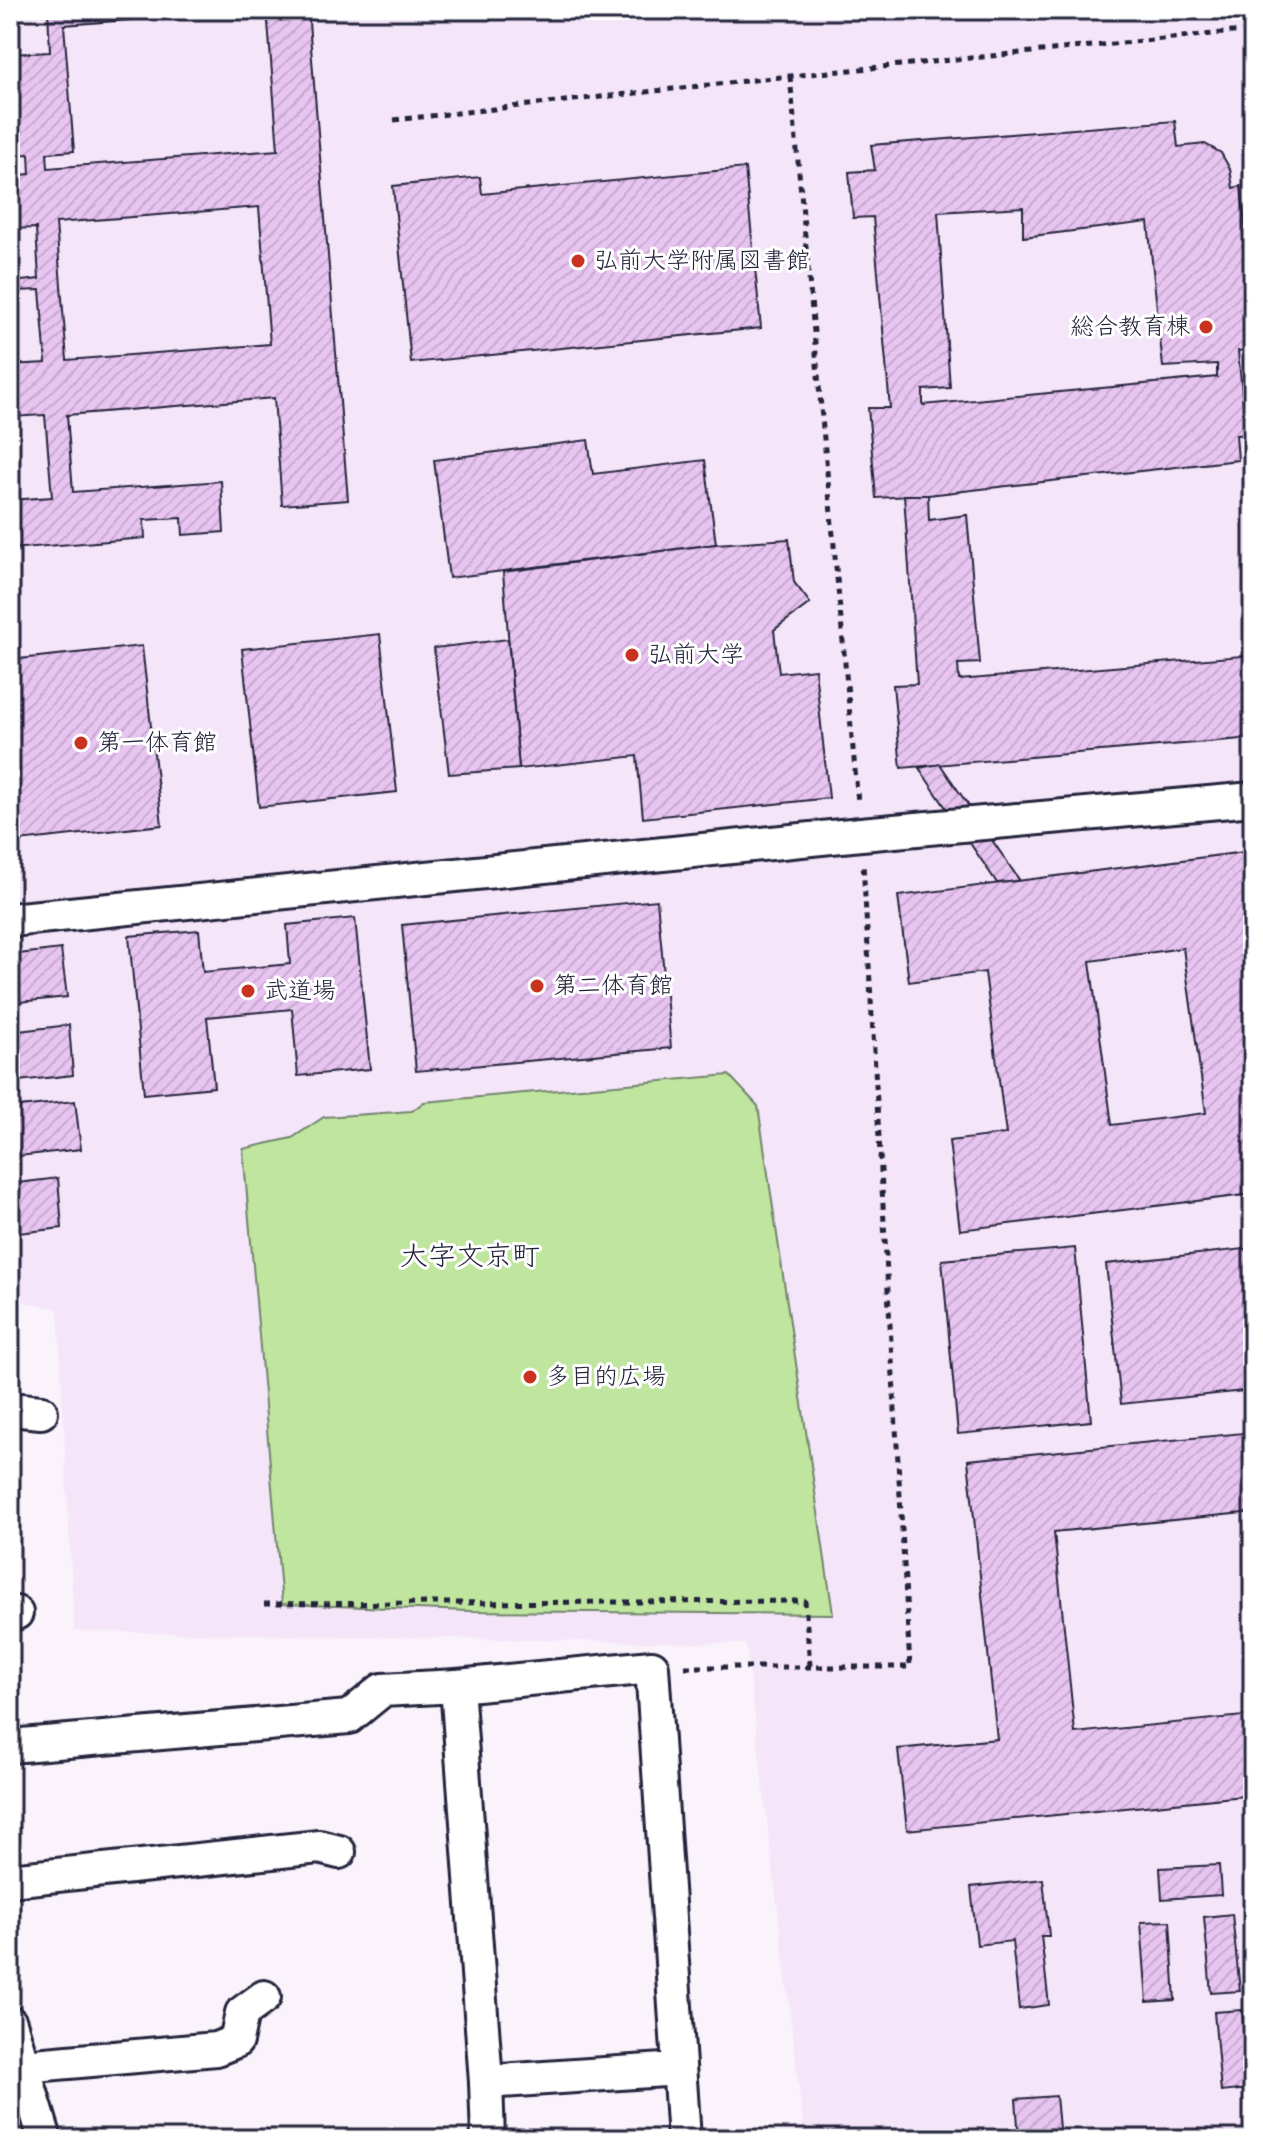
<svg xmlns="http://www.w3.org/2000/svg" width="1263" height="2149" viewBox="0 0 1263 2149" font-family="'Architects Daughter','Klee One',sans-serif">
<defs>
<pattern id="building-hatch" width="6" height="6" patternUnits="userSpaceOnUse" patternTransform="scale(2)"><rect width="6" height="6" fill="#e8c5f1"/><path d="M-1 1l2-2M0 6l6-6M5 7l2-2" fill="none" stroke="#c7a9d0"/></pattern>
</defs>
<rect width="100%" height="100%" fill="#faf3fc"/>
<filter id="ink" filterUnits="userSpaceOnUse"><feTurbulence type="fractalNoise" baseFrequency=".0125" numOctaves="2"/><feDisplacementMap in="SourceGraphic" scale="16" xChannelSelector="R" yChannelSelector="G"/><feConvolveMatrix kernelMatrix="1 2 1 2 8 2 1 2 1" color-interpolation-filters="sRGB"/></filter>
<g filter="url(#ink)">
<!-- built -->
<path fill="#f5e5f9" d="M 10,10 L 1253,10 L 1253,2139 L 805,2139 L 746,1644 L 74,1631 L 58,1309 L 10,1299 Z"/>
<!-- pitch -->
<path fill="#c0e59f" stroke="#71846d" stroke-width="2" d="M 729,1075 L 758,1106 L 833,1614 L 470,1611 L 282,1604 L 243,1149 L 292,1138 L 324,1117 L 412,1111 L 424,1102 Z"/>
<!-- building -->
<g fill="url(#building-hatch)" stroke="#22223b" stroke-width="2" fill-rule="evenodd">
<path d="M 48,10 L 260,10 L 64,25 L 74,151 L 47,153 L 48,168 L 278,150 L 267,10 L 308,10 L 348,500 L 282,505 L 274,398 L 67,415 L 73,492 L 221,481 L 224,532 L 183,535 L 182,518 L 144,520 L 145,538 L 10,549 L 10,500 L 52,497 L 45,415 L 10,417 L 10,365 L 46,363 L 40,290 L 15,291 L 17,315 L 10,316 L 10,256 L 13,282 L 39,279 L 36,228 L 10,229 L 10,176 L 30,174 L 29,154 L 10,155 L 10,54 L 50,52 ZM 259,207 L 270,344 L 67,360 L 56,223 Z"/>
<path d="M 1175,121 L 1178,147 L 1205,144 L 1221,153 L 1230,169 L 1233,188 L 1241,186 L 1253,304 L 1253,349 L 1238,351 L 1243,402 L 1253,401 L 1253,434 L 1236,435 L 1238,460 L 928,495 L 876,498 L 868,408 L 890,408 L 873,217 L 853,218 L 849,172 L 875,170 L 871,145 ZM 1023,207 L 1023,237 L 1148,222 L 1163,367 L 1217,364 L 1217,377 L 923,405 L 923,390 L 950,388 L 938,212 Z"/>
<path d="M 745,168 L 761,328 L 411,363 L 393,186 L 480,177 L 482,194 Z"/>
<path d="M 588,440 L 593,474 L 705,460 L 716,544 L 449,578 L 434,460 Z"/>
<path d="M 904,495 L 928,495 L 929,520 L 967,515 L 980,663 L 958,664 L 959,680 L 1253,655 L 1253,738 L 901,768 L 893,685 L 917,684 Z"/>
<path d="M 789,539 L 794,582 L 810,603 L 774,630 L 779,673 L 815,669 L 829,798 L 643,818 L 637,756 L 519,769 L 503,572 L 716,544 Z"/>
<path d="M 380,634 L 397,792 L 259,807 L 242,649 Z"/>
<path d="M 508,639 L 519,769 L 449,774 L 434,648 Z"/>
<path d="M 142,646 L 162,825 L 10,842 L 10,660 Z"/>
<path d="M 940,764 L 1020,881 L 997,883 L 919,768 Z"/>
<path d="M 1253,851 L 1253,1194 L 960,1230 L 949,1141 L 1006,1134 L 985,972 L 909,982 L 898,896 ZM 1183,948 L 1206,1113 L 1112,1125 L 1090,961 Z"/>
<path d="M 657,900 L 671,1048 L 416,1071 L 402,925 Z"/>
<path d="M 355,918 L 370,1069 L 298,1076 L 292,1009 L 207,1017 L 214,1087 L 144,1094 L 129,936 L 199,930 L 203,972 L 290,964 L 287,925 Z"/>
<path d="M 61,949 L 67,997 L 10,1003 L 10,955 Z"/>
<path d="M 69,1025 L 73,1075 L 10,1082 L 10,1032 Z"/>
<path d="M 75,1101 L 81,1149 L 10,1157 L 10,1108 Z"/>
<path d="M 58,1178 L 62,1228 L 10,1234 L 10,1184 Z"/>
<path d="M 1075,1248 L 1091,1421 L 958,1434 L 942,1260 Z"/>
<path d="M 1253,1248 L 1253,1390 L 1121,1404 L 1106,1264 Z"/>
<path d="M 1253,1432 L 1253,1512 L 1054,1532 L 1075,1733 L 1253,1715 L 1253,1795 L 907,1830 L 898,1749 L 997,1739 L 968,1460 Z"/>
<path d="M 1219,1865 L 1221,1895 L 1162,1899 L 1160,1868 Z"/>
<path d="M 1043,1879 L 1049,1936 L 1041,1936 L 1049,2005 L 1019,2009 L 1012,1941 L 977,1945 L 971,1887 Z"/>
<path d="M 1232,1914 L 1240,1991 L 1211,1993 L 1204,1917 Z"/>
<path d="M 1170,1921 L 1175,2000 L 1147,2002 L 1141,1922 Z"/>
<path d="M 1242,2010 L 1249,2089 L 1221,2092 L 1214,2012 Z"/>
<path d="M 1056,2096 L 1060,2139 L 1019,2139 L 1016,2099 Z"/>
</g>
<g fill="none" stroke-linecap="round" stroke-linejoin="round">
<defs>
<g id="street">
<path d="M 10,920 L 861,834 L 1253,799"/>
<path d="M 10,1409 L 41,1412"/>
<path d="M 10,1613 L 16,1613"/>
<path d="M 457,1686 L 652,1667 L 684,2139"/>
<path d="M 10,1746 L 349,1717 L 382,1690 L 457,1686 L 486,2082 L 488,2139"/>
<path d="M 10,1880 L 319,1847 L 339,1852"/>
<path d="M 10,2023 L 45,2139"/>
<path d="M 23,2066 L 216,2049 L 236,2041 L 242,2013 L 264,1997"/>
<path d="M 486,2082 L 679,2069"/>
</g>
</defs>
<!-- street casing -->
<use href="#street" stroke="#22223b" stroke-width="38"/>
<!-- path -->
<g stroke="#22223b" stroke-width="5" stroke-dasharray="6 6" stroke-linecap="butt">
<path d="M 790,76 L 858,802"/>
<path d="M 394,120 L 790,76 L 1253,30"/>
<path d="M 264,1604 L 805,1601 L 810,1666"/>
<path d="M 685,1667 L 910,1667 L 863,863"/>
</g>
<!-- street -->
<use href="#street" stroke="#fff" stroke-width="32"/>
</g>
</g>
<!-- markers -->
<g fill="#c8321e" stroke="#fff" stroke-width="3">
<circle cx="578" cy="261" r="8"/>
<circle cx="1206" cy="327" r="8"/>
<circle cx="632" cy="655" r="8"/>
<circle cx="81" cy="743" r="8"/>
<circle cx="537" cy="986" r="8"/>
<circle cx="248" cy="991" r="8"/>
<circle cx="530" cy="1377" r="8"/>
</g>
<g text-anchor="middle" dominant-baseline="central" stroke-width="6" stroke-linejoin="round" paint-order="stroke">
<!-- poi labels -->
<g font-size="24" fill="#22223b" stroke="#fff" text-anchor="start">
<text x="594" y="261">弘前大学附属図書館</text>
<text x="1190" y="327" text-anchor="end">総合教育棟</text>
<text x="648" y="655">弘前大学</text>
<text x="97" y="743">第一体育館</text>
<text x="553" y="986">第二体育館</text>
<text x="264" y="991">武道場</text>
<text x="546" y="1377">多目的広場</text>
</g>
<!-- quarter labels -->
<g font-size="28" fill="#22223b" stroke="#fff">
<text x="470" y="1256">大字文京町</text>
</g>
</g>
<!-- margin -->
<rect width="1263" height="2149" fill="none" stroke="#fff" stroke-width="40"/>
<rect x="20" y="20" width="1223" height="2109" fill="none" stroke="#22223b" stroke-width="3" filter="url(#ink)"/>
</svg>
